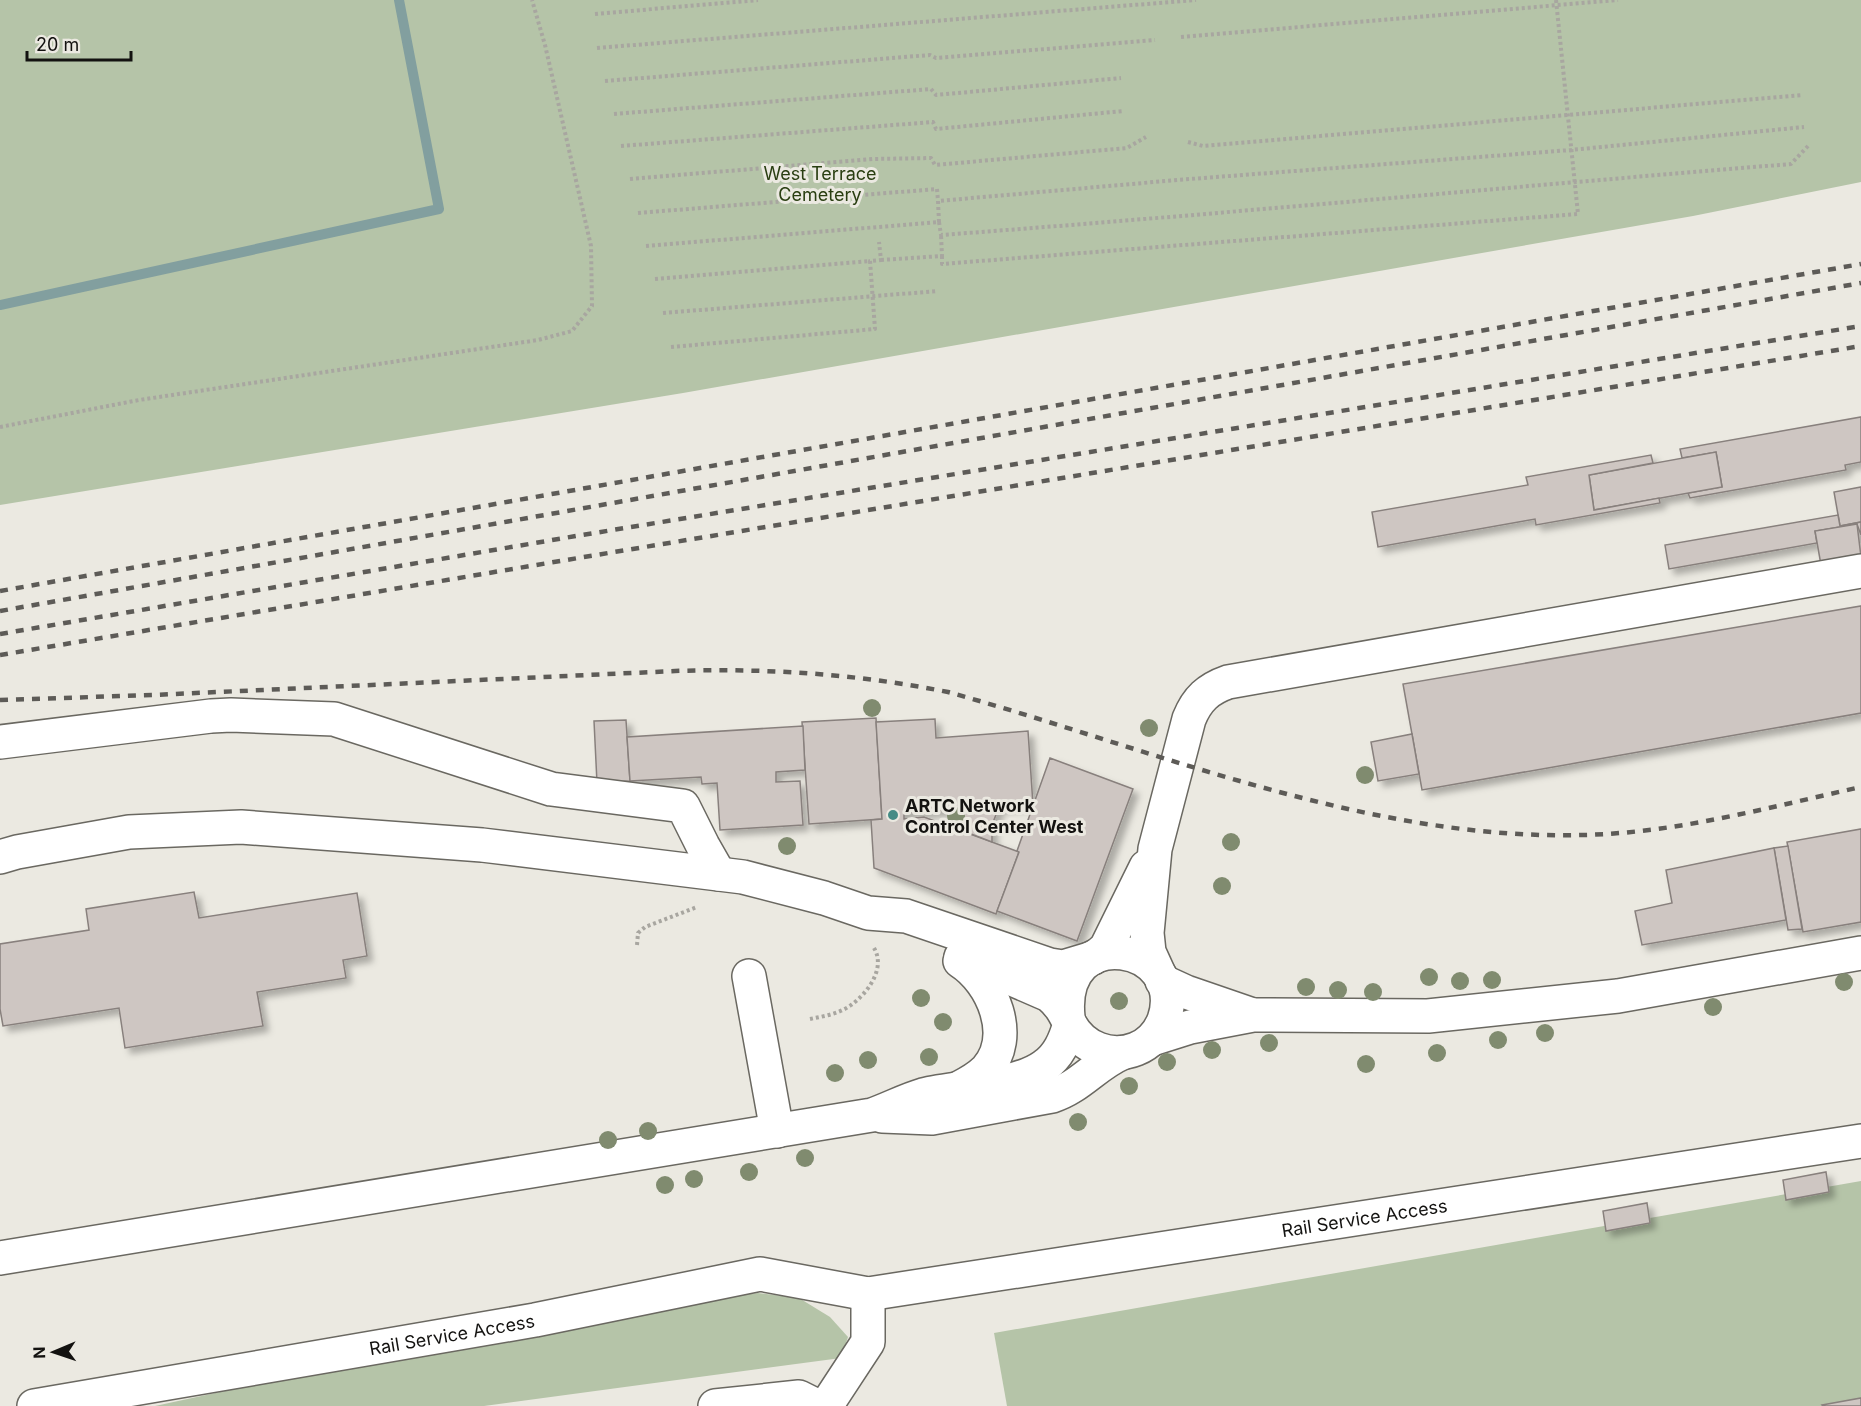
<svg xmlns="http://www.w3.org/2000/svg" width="1861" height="1406" viewBox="0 0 1861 1406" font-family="Inter,sans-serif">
<defs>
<filter id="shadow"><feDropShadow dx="5.5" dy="5.5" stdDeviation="3" flood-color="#0004"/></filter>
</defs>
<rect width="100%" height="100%" fill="#ebe9e1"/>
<!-- green -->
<g fill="#b5c4a8">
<path d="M 0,0 L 1861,0 L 1861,182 L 1693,216 L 683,393 L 0,505 Z"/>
<path d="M 1861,1181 L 1861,1406 L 1007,1406 L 994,1333 Z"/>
<path d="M 758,1293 L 799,1298 L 830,1317 L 848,1337 L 841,1358 L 484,1406 L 155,1406 L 313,1372 L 698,1300 Z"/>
</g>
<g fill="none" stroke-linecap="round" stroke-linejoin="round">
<!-- stream -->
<path stroke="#829f9f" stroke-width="10" d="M 0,305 L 439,209 L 399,0"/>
</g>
<!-- building -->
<g fill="#cec6c2" stroke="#88807d" stroke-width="1.5" filter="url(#shadow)">
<path d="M 1861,417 L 1861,462 L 1845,465 L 1846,470 L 1690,498 L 1688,493 L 1722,487 L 1716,452 L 1682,458 L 1680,449 Z"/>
<path d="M 1716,452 L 1722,487 L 1594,510 L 1589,475 Z"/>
<path d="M 1651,455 L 1653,463 L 1589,475 L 1594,510 L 1659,498 L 1660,503 L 1536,525 L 1535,519 L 1378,547 L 1372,512 L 1528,485 L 1526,477 Z"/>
<path d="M 1861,487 L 1861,522 L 1840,526 L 1834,492 Z"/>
<path d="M 1838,515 L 1840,526 L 1861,522 L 1861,535 L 1857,524 L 1815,531 L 1817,543 L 1669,569 L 1665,545 Z"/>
<path d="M 1857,524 L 1861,557 L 1821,565 L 1815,531 Z"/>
<path d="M 1861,606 L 1861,713 L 1422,790 L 1403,684 Z"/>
<path d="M 876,718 L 882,819 L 809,824 L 802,722 Z"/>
<path d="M 935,719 L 936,738 L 1028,731 L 1033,805 L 904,813 L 904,819 L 924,817 L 1019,852 L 996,914 L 874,868 L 871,820 L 882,819 L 876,722 Z"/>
<path d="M 626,720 L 630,781 L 597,783 L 594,721 Z"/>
<path d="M 803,726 L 805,770 L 776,772 L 776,782 L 800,781 L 803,825 L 720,830 L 717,783 L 702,784 L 701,777 L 630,781 L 627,737 Z"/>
<path d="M 1412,734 L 1419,774 L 1378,781 L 1371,742 Z"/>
<path d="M 1050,758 L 1133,789 L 1077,941 L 997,911 L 1019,852 L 1017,851 Z"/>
<path d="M 999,807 L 992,825 L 992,842 L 958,829 L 964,820 L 964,809 Z"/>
<path d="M 1861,829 L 1861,922 L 1803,932 L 1787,842 Z"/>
<path d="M 1788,846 L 1802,929 L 1788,930 L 1774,848 Z"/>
<path d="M 1774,848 L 1786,920 L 1642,945 L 1635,911 L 1672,903 L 1666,870 Z"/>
<path d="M 194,892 L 199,918 L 357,893 L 367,956 L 343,960 L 346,978 L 257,992 L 263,1026 L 125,1048 L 119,1008 L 3,1026 L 0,1009 L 0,944 L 89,930 L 86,909 Z"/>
<path d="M 1826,1172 L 1829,1192 L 1786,1200 L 1783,1180 Z"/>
<path d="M 1647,1203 L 1650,1223 L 1606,1231 L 1603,1211 Z"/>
<path d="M 1861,1398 L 1861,1406 L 1823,1406 L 1822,1405 Z"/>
</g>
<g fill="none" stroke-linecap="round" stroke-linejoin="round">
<defs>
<g id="minor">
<path d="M 0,742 L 211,716 L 231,715 L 334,719 L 551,789 L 683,806 L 703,846 L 719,874"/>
<path d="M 0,857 L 17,852 L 129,832 L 241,827 L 482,845 L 743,877 L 824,898 L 868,913 L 906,916 L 1050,965 L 1063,967 L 1093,958"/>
<path d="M 1098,955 L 1106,948 L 1146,867"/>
<path d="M 961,957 L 1049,995 C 1060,1004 1064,1012 1070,1024 C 1083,1048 1111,1059 1136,1049 C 1149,1044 1159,1033 1164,1020 C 1190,944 1058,918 1068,1017"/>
<path d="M 1159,974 L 1149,952 L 1147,933 L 1155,849 L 1189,719 C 1197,699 1208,689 1228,682 L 1861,571"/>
<path d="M 749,976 L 777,1131"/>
<path d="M 1162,981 L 1186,992 L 1250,1014"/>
<path d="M 1152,1039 L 1190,1027 L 1253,1015 L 1428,1016 L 1618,996 L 1861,953"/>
<path d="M 959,1088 C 969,1083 979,1077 986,1070 C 1016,1037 993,982 960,961"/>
<path d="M 882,1116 L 932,1118 L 1052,1096 C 1080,1087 1096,1064 1122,1053"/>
<path d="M 0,1258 L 872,1115 C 889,1109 906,1100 923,1095 C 958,1086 1015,1087 1044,1066 C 1059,1056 1065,1040 1070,1024"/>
<path id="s1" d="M 34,1406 L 535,1320 L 760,1274 L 868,1294 L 1861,1141"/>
<path d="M 715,1406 L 799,1397 L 817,1406"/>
<path d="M 826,1406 L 868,1342 L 868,1294"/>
</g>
</defs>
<!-- minor casing -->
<use href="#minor" stroke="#6a6861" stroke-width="36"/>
<!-- path -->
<g stroke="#a8a6a0" stroke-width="4" stroke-dasharray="3 3" stroke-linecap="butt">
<path d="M 595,14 L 758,0"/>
<path d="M 1181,37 L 1618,0"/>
<path d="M 597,48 L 1196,0"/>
<path d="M 605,81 L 930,55 L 936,58 L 1155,40"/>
<path d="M 614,114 L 931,89 L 936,95 L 1121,78"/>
<path d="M 1188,142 L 1203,146 L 1802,95"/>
<path d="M 621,146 L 933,122 L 936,129 L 1123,111"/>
<path d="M 630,179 L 873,159 L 931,158 L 935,165 L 1127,148 L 1146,137"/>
<path d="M 638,213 L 937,189 L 938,201"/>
<path d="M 939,222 L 941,235 C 1224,214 1507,187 1791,164 L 1808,146"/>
<path d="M 646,246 L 939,222 L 938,201 L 1177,180 L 1571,150 L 1804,127"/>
<path d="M 942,256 L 942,264 L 1578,214 L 1556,0"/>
<path d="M 881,260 L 942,256 L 941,235"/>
<path d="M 655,279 L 870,261"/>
<path d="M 663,313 L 938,291"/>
<path d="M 671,347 L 875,329 L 870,261 L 881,260 L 879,242"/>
<path d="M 0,427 L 139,400 L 538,340 L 572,331 L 592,306 L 591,246 L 545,45 L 532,0"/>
<path d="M 637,945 L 638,933 L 645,927 L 697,907"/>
<path d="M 810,1019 C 824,1016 839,1014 851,1005 C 868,993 886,968 874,948"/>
</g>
<!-- minor -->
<use href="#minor" stroke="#fff" stroke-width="33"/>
<!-- rail -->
<g stroke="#5d5b57" stroke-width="4.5" stroke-dasharray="8 8" stroke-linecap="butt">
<path d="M 0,591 L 1861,264"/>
<path d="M 0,611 L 1861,283"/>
<path d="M 0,634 L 576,536 L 1861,326"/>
<path d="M 0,655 L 578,558 L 1861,346"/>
<path d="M 0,700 L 153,695 L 675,671 C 768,668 857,674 948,692 C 1153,749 1367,841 1583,835 C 1677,833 1770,807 1861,787"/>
</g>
</g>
<!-- trees -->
<g fill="#808b6f">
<circle cx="872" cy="708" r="9"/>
<circle cx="1149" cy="728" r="9"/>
<circle cx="1365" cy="775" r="9"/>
<circle cx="956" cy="816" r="9"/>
<circle cx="1231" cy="842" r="9"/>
<circle cx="787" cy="846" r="9"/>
<circle cx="1222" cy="886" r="9"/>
<circle cx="1429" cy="977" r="9"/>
<circle cx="1492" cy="980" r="9"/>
<circle cx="1460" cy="981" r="9"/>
<circle cx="1844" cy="982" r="9"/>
<circle cx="1306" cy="987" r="9"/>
<circle cx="1338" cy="990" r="9"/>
<circle cx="1373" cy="992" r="9"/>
<circle cx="921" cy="998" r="9"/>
<circle cx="1119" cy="1001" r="9"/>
<circle cx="1713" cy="1007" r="9"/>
<circle cx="943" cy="1022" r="9"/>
<circle cx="1545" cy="1033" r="9"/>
<circle cx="1498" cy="1040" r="9"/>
<circle cx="1269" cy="1043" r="9"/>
<circle cx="1212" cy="1050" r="9"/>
<circle cx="1437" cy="1053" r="9"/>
<circle cx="929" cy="1057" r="9"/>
<circle cx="868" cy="1060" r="9"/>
<circle cx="1167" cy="1062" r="9"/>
<circle cx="1366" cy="1064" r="9"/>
<circle cx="835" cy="1073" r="9"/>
<circle cx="1129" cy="1086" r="9"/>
<circle cx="1078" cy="1122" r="9"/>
<circle cx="648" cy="1131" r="9"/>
<circle cx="608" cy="1140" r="9"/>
<circle cx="805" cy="1158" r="9"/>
<circle cx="749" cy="1172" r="9"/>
<circle cx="694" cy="1179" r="9"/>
<circle cx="665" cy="1185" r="9"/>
</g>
<!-- markers -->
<circle fill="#458c86" stroke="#ebe9e1" stroke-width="2" cx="893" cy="815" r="6"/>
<g text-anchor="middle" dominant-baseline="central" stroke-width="6" stroke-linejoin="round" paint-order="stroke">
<!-- park labels -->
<g font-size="18" fill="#293e11" stroke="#ebe9e1">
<text x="820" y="173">West Terrace<tspan x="820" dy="21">Cemetery</tspan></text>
</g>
<!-- poi labels -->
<g font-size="18" font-weight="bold" fill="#131210" stroke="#ebe9e1" text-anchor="start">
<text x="905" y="805">ARTC Network<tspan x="905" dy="21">Control Center West</tspan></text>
</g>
<!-- street labels -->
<g font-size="18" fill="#131210" stroke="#ebe9e1">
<text stroke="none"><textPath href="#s1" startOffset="1350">Rail Service Access</textPath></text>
<text stroke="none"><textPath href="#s1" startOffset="424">Rail Service Access</textPath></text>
</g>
</g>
<!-- north arrow -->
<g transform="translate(54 1352) rotate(268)" stroke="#ebe9e1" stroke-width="4.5" paint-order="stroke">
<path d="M0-4.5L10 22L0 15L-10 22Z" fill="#131210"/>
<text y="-9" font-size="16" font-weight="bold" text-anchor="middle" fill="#131210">N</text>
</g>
<!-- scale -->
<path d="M27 51v9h104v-9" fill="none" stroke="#131210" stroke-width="3"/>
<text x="36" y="51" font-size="18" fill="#131210" stroke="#ebe9e1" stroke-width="4.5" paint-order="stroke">20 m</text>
</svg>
